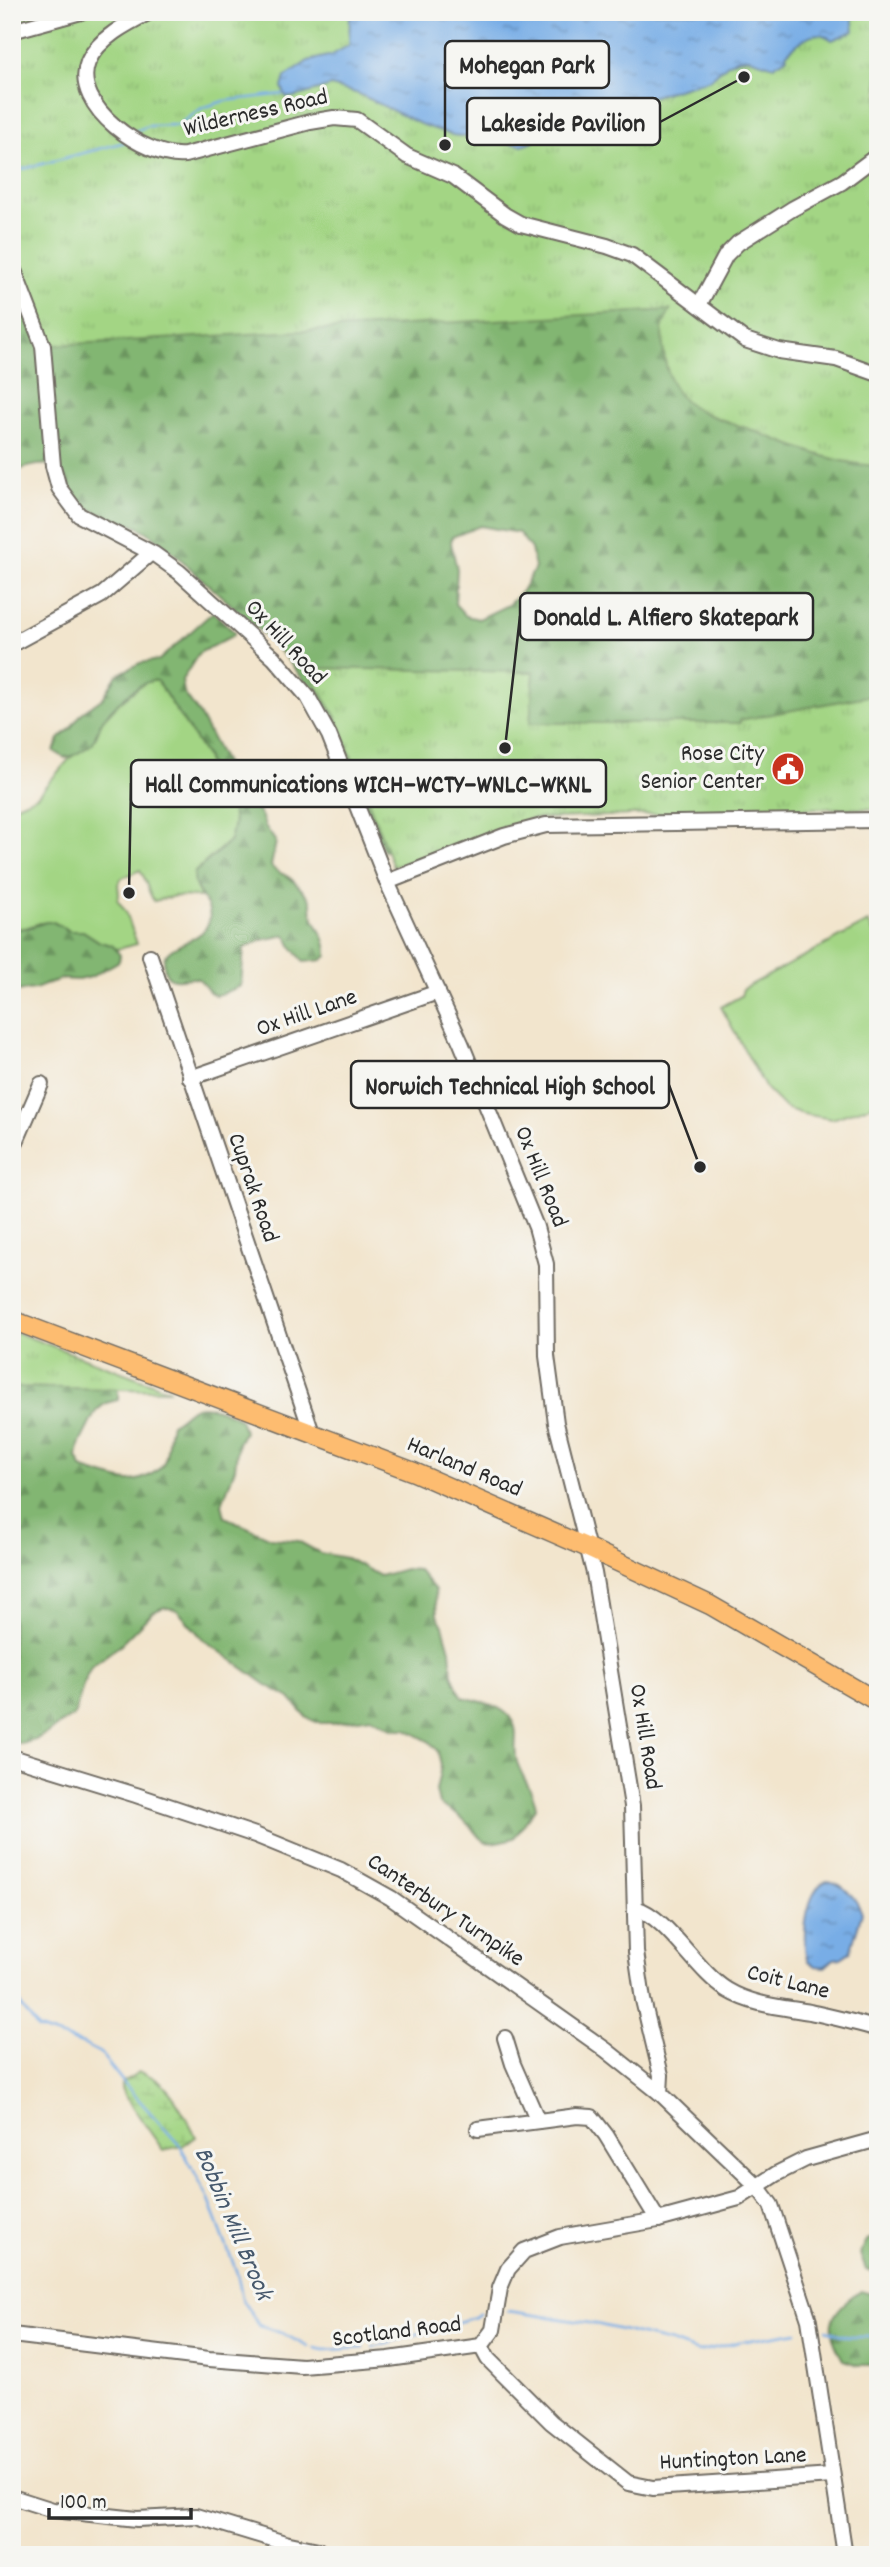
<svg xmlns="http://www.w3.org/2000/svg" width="890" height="2567" viewBox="0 0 890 2567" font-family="Dekko,sans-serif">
<defs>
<pattern id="forest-firs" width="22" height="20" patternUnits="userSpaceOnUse" patternTransform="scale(1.75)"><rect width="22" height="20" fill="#82b672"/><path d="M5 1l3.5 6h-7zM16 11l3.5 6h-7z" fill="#6b945e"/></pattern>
<pattern id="wetland-marsh" width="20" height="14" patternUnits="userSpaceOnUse" patternTransform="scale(1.75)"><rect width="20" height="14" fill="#a3d584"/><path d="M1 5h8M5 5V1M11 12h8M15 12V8" fill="none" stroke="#8cb772"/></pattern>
<pattern id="park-tufts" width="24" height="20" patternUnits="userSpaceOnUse" patternTransform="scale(1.75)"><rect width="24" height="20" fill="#a3d584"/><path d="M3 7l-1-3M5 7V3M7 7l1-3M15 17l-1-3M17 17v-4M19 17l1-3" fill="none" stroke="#8cb772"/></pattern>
<pattern id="water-ripples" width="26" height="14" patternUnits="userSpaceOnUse" patternTransform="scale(1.75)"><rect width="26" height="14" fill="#78ade6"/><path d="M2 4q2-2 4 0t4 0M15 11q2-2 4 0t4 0" fill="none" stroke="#638dbb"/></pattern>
</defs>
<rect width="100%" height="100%" fill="#f6f6f2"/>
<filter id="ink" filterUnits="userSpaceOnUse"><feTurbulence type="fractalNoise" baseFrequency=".0143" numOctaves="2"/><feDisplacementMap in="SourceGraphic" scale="14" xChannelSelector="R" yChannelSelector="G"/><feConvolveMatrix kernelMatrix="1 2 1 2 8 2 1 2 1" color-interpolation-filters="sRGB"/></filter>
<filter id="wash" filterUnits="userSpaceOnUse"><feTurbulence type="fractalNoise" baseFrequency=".00686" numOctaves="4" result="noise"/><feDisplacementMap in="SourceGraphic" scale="28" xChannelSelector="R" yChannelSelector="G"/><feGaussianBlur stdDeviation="1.57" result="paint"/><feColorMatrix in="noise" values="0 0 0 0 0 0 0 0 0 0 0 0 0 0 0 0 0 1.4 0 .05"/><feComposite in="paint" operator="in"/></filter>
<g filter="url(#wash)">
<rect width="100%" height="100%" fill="#f2e5cd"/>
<!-- grass -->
<g fill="#a3d584" stroke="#678058" stroke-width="2">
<path d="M 151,680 L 157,681 L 206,756 L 212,775 L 232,810 L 234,823 L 230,840 L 195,872 L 195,885 L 201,897 L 175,896 L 154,901 C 147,891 147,880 140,870 L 122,878 L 118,884 L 119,894 L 117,899 L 126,912 L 137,944 L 117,949 L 100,942 L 83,931 L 70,931 L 53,922 L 40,923 L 22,929 L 12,929 L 12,807 L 37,796 L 71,757 L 81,749 L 87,747 L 95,739 L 102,721 L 120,702 L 145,682 Z"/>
<path d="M 868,922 L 878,940 L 878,1103 L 832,1119 L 803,1114 L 785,1108 L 766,1089 L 721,1007 L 741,996 L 743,989 Z"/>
</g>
<!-- forest -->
<g fill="url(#forest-firs)" stroke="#56704e" stroke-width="2" fill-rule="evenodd">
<path d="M 12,12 L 878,386 L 878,712 L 384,851 C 356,795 342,733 305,682 C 277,643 239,612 203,580 C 184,563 165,542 142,529 C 123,519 100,518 83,504 C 70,493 68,476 56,465 C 40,463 27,465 12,473 ZM 480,526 L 519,533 L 531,549 L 535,568 L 522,591 L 508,605 L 479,619 L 466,616 L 455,604 L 457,569 L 451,543 L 452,537 Z"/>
<path d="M 213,612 L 234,632 L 234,635 L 199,653 L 182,680 L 184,693 L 199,714 L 240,791 L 261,815 L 265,826 L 276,842 L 271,866 C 277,874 288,874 294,882 C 299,887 305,892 309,898 C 313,904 310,908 312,914 C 317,929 328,939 327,956 L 322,960 L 304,962 L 292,947 L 286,935 L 262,940 L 244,948 L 241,986 C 234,988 222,995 215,995 C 208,994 205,984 200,980 C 190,972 164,992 164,962 C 163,944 204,943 209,921 C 214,901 190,893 195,872 L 230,841 L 234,823 L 232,810 L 212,775 L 206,756 L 157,681 C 141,678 109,710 101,723 C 97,730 96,738 92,744 C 85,749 73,757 65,758 L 54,751 L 59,739 L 69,730 L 82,713 L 103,698 L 117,675 L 140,663 L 159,660 Z"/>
<path d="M 46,922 L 53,922 L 70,931 L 83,931 L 100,942 L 112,945 L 120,955 L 119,961 L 91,977 L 78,980 L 60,979 L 35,989 L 17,991 L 12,995 L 12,929 L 28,928 Z"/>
<path d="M 12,1360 L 118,1388 L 118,1400 L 106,1403 L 96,1411 L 79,1445 L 77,1457 L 82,1468 C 88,1471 125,1482 131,1481 C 142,1480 159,1473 164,1462 C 169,1451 167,1436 171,1424 C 180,1420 183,1415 190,1410 C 203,1400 228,1413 240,1419 L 244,1432 L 238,1443 L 235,1468 L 222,1504 L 225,1517 L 271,1538 L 298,1541 L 320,1553 L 346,1558 L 380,1576 L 405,1569 L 418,1570 L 435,1590 L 437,1615 L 443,1626 L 450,1650 L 452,1675 L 462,1697 C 484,1702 515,1707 516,1734 C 516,1744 514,1752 517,1762 C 522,1778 534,1790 536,1807 L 514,1838 C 477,1848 486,1841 463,1819 C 456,1813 447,1809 439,1804 L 436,1791 L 441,1766 L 438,1752 L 430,1742 L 406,1729 L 394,1729 L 371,1717 L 332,1723 L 319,1723 L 307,1718 L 290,1698 L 265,1684 L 203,1639 L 177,1610 L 164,1607 L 153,1612 L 121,1644 L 91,1667 L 85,1679 L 74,1716 C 56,1725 39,1742 20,1744 L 12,1739 Z"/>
<path d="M 878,2236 L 878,2274 L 866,2270 L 860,2254 L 867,2240 Z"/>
<path d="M 861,2291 L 878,2296 L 878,2365 L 858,2365 L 843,2360 C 823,2326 829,2312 861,2291 Z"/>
</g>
<!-- wetland -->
<path fill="url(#wetland-marsh)" stroke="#678058" stroke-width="2" d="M 139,2072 C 169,2078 183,2113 196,2137 L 182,2146 L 163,2150 L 124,2095 L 121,2088 L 123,2082 Z"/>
<!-- park -->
<g fill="url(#park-tufts)" stroke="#678058" stroke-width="2">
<path d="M 12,12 L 878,12 L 878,466 C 832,464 790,444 749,429 C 725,420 693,414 677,392 C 666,376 662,349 662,330 C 663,323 668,316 670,310 L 38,346 L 12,277 Z"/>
<path d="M 306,668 L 534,672 L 530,723 L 740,723 L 740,720 L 878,694 L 878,809 L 819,808 L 530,819 L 393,867 L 337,719 Z"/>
<path d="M 12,1331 L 170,1390 L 12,1387 Z"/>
</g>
<!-- water -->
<g fill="url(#water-ripples)" stroke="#526c88" stroke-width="2">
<path d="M 350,12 L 852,12 L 854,31 L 832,40 C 814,25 800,42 786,54 L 787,57 L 774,66 L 749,58 L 737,59 L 729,63 L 711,79 L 644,99 L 616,114 L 543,130 L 532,142 L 522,145 L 452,135 L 420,124 L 359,94 L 331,86 L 295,97 L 286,97 L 282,87 L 285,77 L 308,61 L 332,55 L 349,45 Z"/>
<path d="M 827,1881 C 844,1883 856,1898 862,1913 L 850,1952 L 841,1958 L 834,1959 L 825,1967 L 815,1966 L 808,1961 C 800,1943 806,1887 827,1881 Z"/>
</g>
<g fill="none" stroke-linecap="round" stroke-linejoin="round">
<!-- stream -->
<g stroke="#78ade6" stroke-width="2.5">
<path d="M 134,132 L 148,126 L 178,125 L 202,108 L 224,101 L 283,94"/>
<path d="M 12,172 L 125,142"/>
<path d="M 12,1993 L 38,2029 L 83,2044 L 100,2053 L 123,2082 L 181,2147 L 207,2195 L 237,2273 L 243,2302 L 260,2326 L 282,2333 L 308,2347"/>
<path d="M 508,2311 L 596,2324 L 671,2342 L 698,2352 L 739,2342 L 797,2332"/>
<path d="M 826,2330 L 848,2337 L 878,2337"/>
<path d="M 373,2347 L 475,2317 L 480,2313"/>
<path d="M 314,2348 L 324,2350 L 363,2348"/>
</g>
</g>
</g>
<g filter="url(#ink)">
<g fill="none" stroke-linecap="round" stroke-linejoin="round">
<defs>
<g id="minor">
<path d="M 150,12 C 128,23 98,38 88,62 C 70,106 146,159 185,155 L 310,122 L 334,118 L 357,120 L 407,156 L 453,176 L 505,215 L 521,224 L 607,246 L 632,255 L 745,340 L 779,351 L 836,359 L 878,374"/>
<path d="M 12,31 L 81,12"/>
<path d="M 12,265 L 43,346 L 53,466 L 59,488 L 79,515 L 154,554 L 179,572 L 274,658 L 308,697 L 329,735 L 387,882 L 461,1043 L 536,1227 L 546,1264 L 547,1356 L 556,1423 L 594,1573 L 632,1806 L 636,1952 L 643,2000 L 661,2075 L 660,2093"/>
<path d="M 699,305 L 726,255 L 738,243 L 792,209 L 842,182 L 878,155"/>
<path d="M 12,644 L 102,595 L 151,553"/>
<path d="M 387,882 L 504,836 L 546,825 L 878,820"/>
<path d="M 150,956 L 312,1433"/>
<path d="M 190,1078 L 438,992"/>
<path d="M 12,1151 L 41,1084"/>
<path d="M 12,1757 L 136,1795 L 255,1835 L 341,1870 L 391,1898 L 606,2050 L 660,2093 L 757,2186 L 771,2205 L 809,2320 L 845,2555"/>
<path d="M 635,1908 C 668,1917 696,1971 727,1990 C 752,2005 781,2007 810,2012 C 832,2017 855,2022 878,2029"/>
<path d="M 505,2038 L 513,2064 L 538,2121"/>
<path d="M 478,2129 L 577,2116 L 592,2117 L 606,2135 L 658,2220"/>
<path d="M 12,2335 L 209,2359 L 302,2366 L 389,2359 L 481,2346 L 493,2330 L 500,2288 L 508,2269 L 524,2251 L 560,2237 L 658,2220 L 739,2198 L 776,2174 L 806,2159 L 878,2139"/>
<path d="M 481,2346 L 488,2359 L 551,2422 L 628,2483 L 653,2488 L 832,2476"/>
<path d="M 12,2497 L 53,2510 L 137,2519 L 196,2516 L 285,2543 L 318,2550"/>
</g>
<path id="major" d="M 12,1320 L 414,1472 L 588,1548 L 710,1605 L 878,1702"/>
</defs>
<!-- minor casing -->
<use href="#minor" stroke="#716c64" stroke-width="18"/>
<!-- major casing -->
<use href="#major" stroke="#716c64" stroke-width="21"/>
<!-- minor -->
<use href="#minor" stroke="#fff" stroke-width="14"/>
<!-- major -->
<use href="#major" stroke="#fdbc70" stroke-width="18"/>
</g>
</g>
<!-- icons -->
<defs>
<symbol id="civic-disc" viewBox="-11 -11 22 22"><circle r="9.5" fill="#c8321e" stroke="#f6f6f2"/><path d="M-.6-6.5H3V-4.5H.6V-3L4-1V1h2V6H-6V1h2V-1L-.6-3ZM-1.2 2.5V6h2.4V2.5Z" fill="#fff"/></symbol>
</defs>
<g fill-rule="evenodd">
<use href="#civic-disc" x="769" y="750" width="38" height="38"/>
</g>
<g text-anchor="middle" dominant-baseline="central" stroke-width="6" stroke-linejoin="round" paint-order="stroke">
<!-- street labels -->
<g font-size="24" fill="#2b2b2b" stroke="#f6f6f2">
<text transform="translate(256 114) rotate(-13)">Wilderness Road</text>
<text transform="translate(285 643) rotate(47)">Ox Hill Road</text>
<text transform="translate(307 1014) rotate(-19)">Ox Hill Lane</text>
<text transform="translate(540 1177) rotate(68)">Ox Hill Road</text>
<text transform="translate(252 1188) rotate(71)">Cuprak Road</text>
<text transform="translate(464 1468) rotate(23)">Harland Road</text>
<text transform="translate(644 1737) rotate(81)">Ox Hill Road</text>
<text transform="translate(445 1911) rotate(34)">Canterbury Turnpike</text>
<text transform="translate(788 1983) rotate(14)">Coit Lane</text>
<text transform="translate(397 2333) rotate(-7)">Scotland Road</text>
<text transform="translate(733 2460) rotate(-3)">Huntington Lane</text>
</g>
<!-- poi labels -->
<g font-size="24" fill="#2b2b2b" stroke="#f6f6f2" text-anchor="end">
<text x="764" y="755">Rose City<tspan x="764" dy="28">Senior Center</tspan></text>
</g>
<!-- water labels -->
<g font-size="26" font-style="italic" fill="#46586c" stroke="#f6f6f2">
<text transform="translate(232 2224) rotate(67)">Bobbin Mill Brook</text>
</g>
</g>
<!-- callouts -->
<path fill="none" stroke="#2b2b2b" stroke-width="2.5" d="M445 145L445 64M744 77L660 122M505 748L520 616M129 893L131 783M700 1167L669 1085"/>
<g fill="#2b2b2b" stroke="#f6f6f2" stroke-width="2.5">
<circle cx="445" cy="145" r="7"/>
<circle cx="744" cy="77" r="7"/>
<circle cx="505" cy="748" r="7"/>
<circle cx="129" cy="893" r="7"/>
<circle cx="700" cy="1167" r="7"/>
</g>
<g fill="#f6f6f2" stroke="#2b2b2b" stroke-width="2.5">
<rect x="445" y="41" width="164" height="47" rx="7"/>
<rect x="467" y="98" width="193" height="47" rx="7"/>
<rect x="520" y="593" width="293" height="47" rx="7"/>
<rect x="131" y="760" width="475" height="47" rx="7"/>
<rect x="351" y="1061" width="318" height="47" rx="7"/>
</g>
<g font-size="26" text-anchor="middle" font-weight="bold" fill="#2b2b2b">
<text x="527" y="73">Mohegan Park</text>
<text x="563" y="131">Lakeside Pavilion</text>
<text x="666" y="625">Donald L. Alfiero Skatepark</text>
<text x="368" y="792">Hall Communications WICH–WCTY–WNLC–WKNL</text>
<text x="510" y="1094">Norwich Technical High School</text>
</g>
<!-- margin -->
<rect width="890" height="2567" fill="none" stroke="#f6f6f2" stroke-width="42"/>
<!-- scale -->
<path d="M49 2508v10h142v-10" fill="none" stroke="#2b2b2b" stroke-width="3.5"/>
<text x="60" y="2508" font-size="21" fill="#2b2b2b" stroke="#f6f6f2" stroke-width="5" paint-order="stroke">100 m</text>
</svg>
